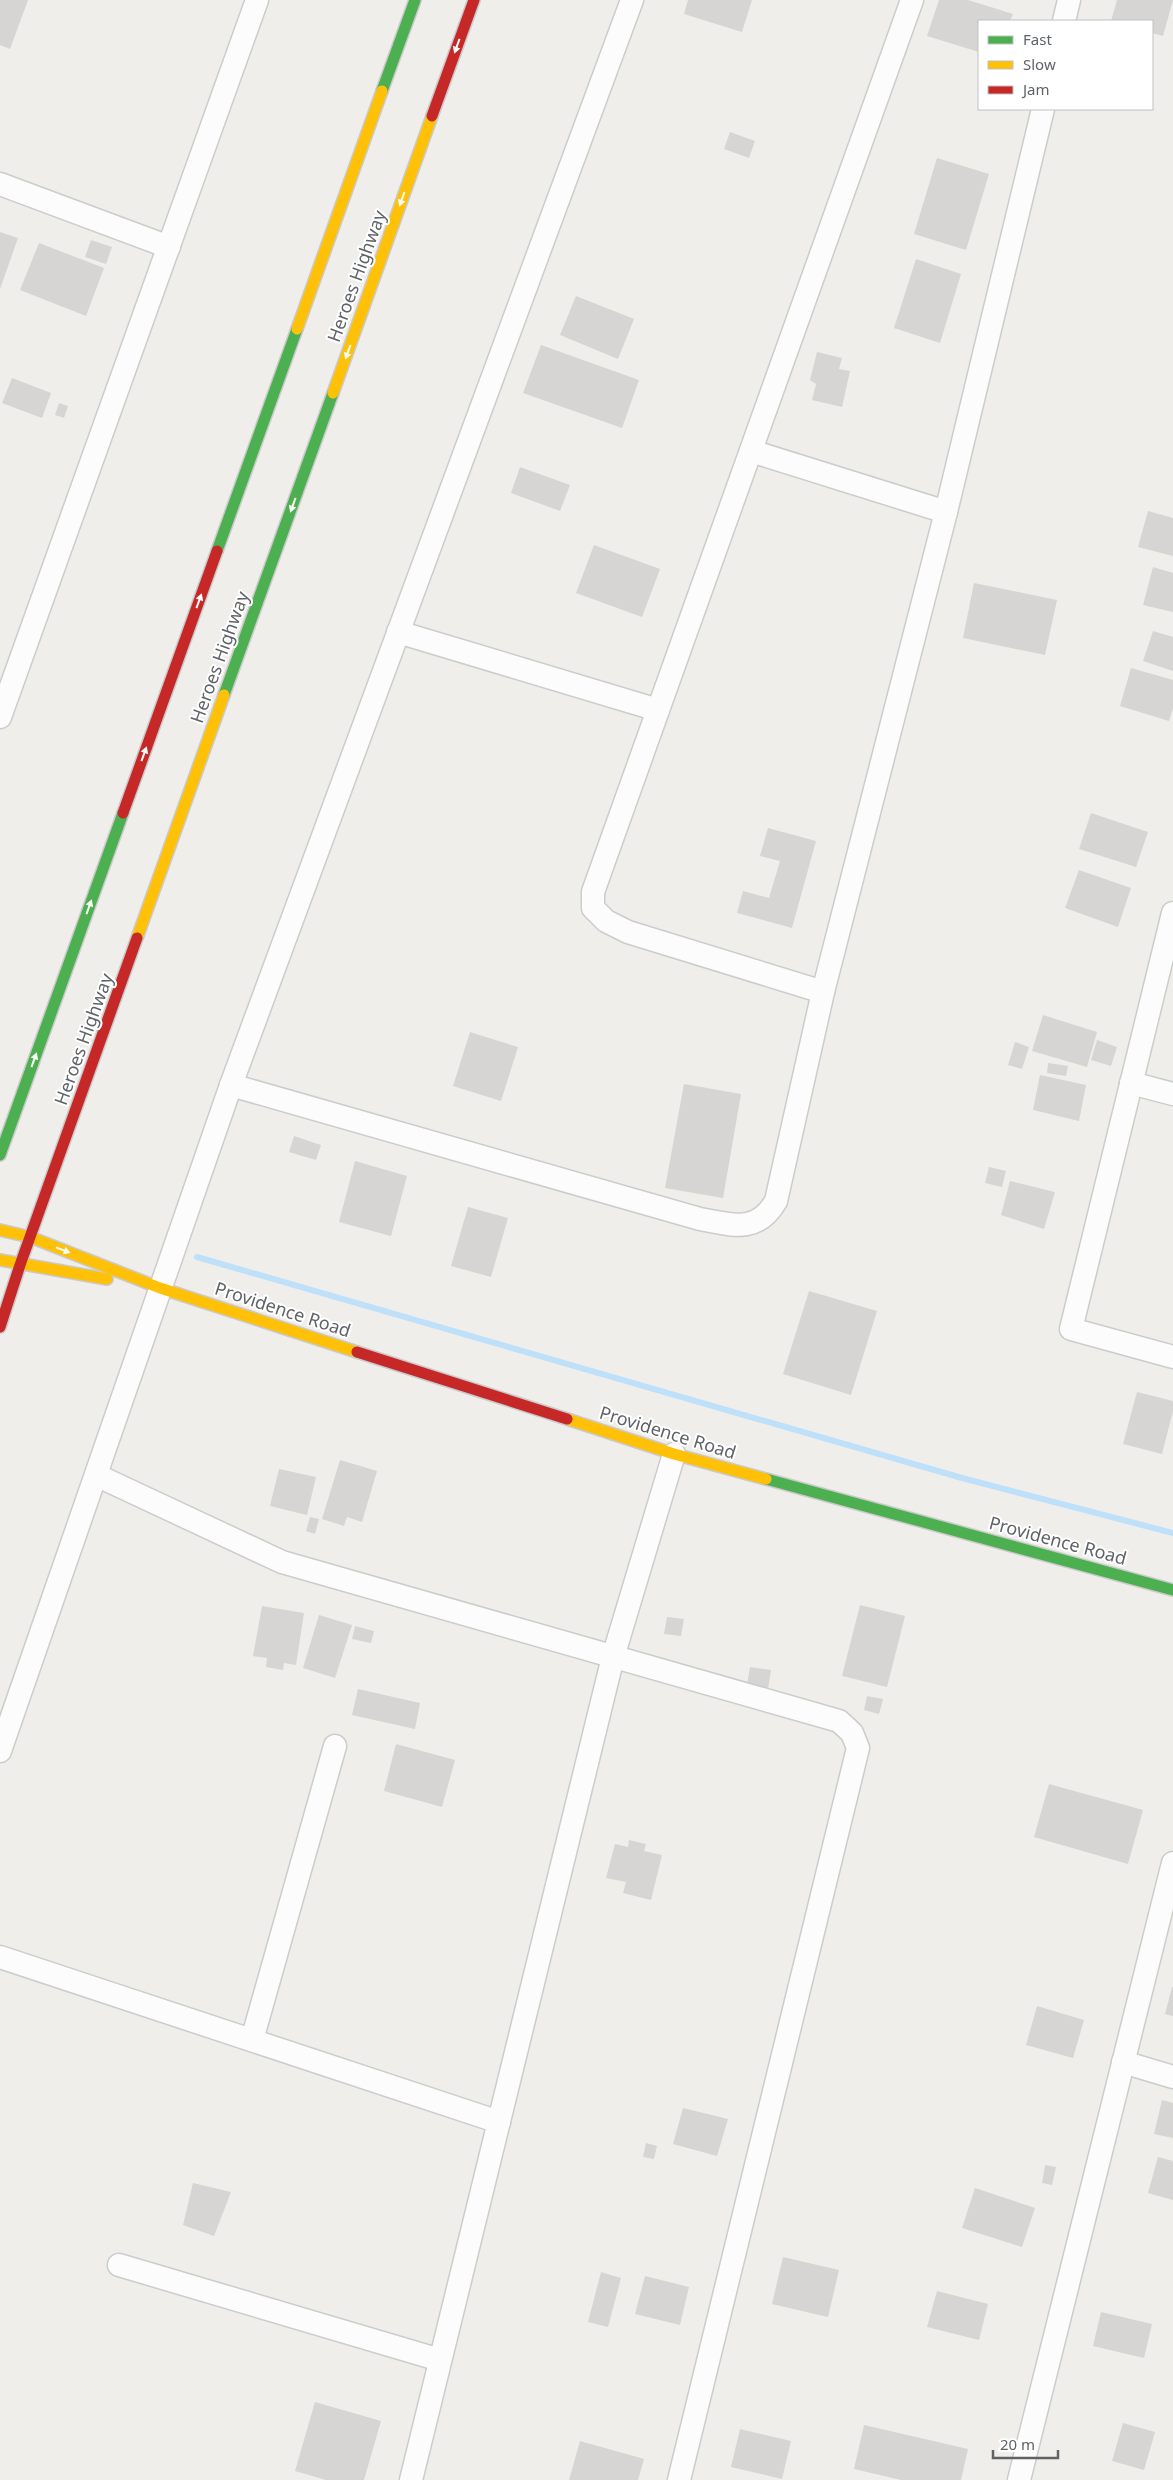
<svg xmlns="http://www.w3.org/2000/svg" width="1173" height="2480" viewBox="0 0 1173 2480" font-family="'Noto Sans',sans-serif">
<rect width="100%" height="100%" fill="#efeeea"/>
<g fill="none" stroke-linecap="round" stroke-linejoin="round">
<!-- stream -->
<path stroke="#bfe0f9" stroke-width="6" d="M 197,1257 L 962,1478 L 1173,1533"/>
</g>
<!-- building -->
<g fill="#d6d5d3">
<path d="M 0,0 L 28,0 L 10,49 L 0,45 Z"/>
<path d="M 688,0 L 752,0 L 742,32 L 684,14 Z"/>
<path d="M 939,0 L 968,0 L 1013,14 L 1010,21 L 979,21 L 979,52 L 927,36 Z"/>
<path d="M 1117,0 L 1173,0 L 1163,36 L 1152,33 L 1152,21 L 1111,21 Z"/>
<path d="M 730,132 L 755,141 L 749,158 L 724,149 Z"/>
<path d="M 937,158 L 989,174 L 966,250 L 914,234 Z"/>
<path d="M 0,232 L 18,238 L 0,289 Z"/>
<path d="M 91,240 L 112,247 L 106,264 L 85,257 Z"/>
<path d="M 39,243 L 104,268 L 86,316 L 20,290 Z"/>
<path d="M 916,259 L 961,274 L 940,343 L 894,328 Z"/>
<path d="M 576,296 L 634,319 L 618,359 L 560,335 Z"/>
<path d="M 541,345 L 639,380 L 622,428 L 523,393 Z"/>
<path d="M 817,352 L 842,358 L 839,369 L 850,371 L 842,407 L 812,400 L 816,384 L 810,380 Z"/>
<path d="M 12,378 L 51,393 L 42,418 L 2,403 Z"/>
<path d="M 59,403 L 68,406 L 64,418 L 55,415 Z"/>
<path d="M 520,467 L 570,485 L 560,511 L 511,493 Z"/>
<path d="M 1148,511 L 1173,518 L 1173,556 L 1138,547 Z"/>
<path d="M 594,545 L 660,569 L 642,617 L 576,593 Z"/>
<path d="M 1153,567 L 1173,573 L 1173,612 L 1143,605 Z"/>
<path d="M 974,583 L 1057,600 L 1045,655 L 963,638 Z"/>
<path d="M 1153,631 L 1173,637 L 1173,671 L 1143,661 Z"/>
<path d="M 1131,668 L 1173,680 L 1173,708 L 1169,721 L 1120,706 Z"/>
<path d="M 1091,813 L 1148,832 L 1136,867 L 1079,849 Z"/>
<path d="M 768,828 L 816,841 L 792,928 L 737,913 L 743,891 L 769,898 L 780,861 L 760,856 Z"/>
<path d="M 1079,870 L 1131,888 L 1118,927 L 1065,908 Z"/>
<path d="M 1043,1015 L 1097,1032 L 1087,1067 L 1032,1051 Z"/>
<path d="M 470,1032 L 518,1047 L 501,1101 L 453,1086 Z"/>
<path d="M 1097,1040 L 1117,1047 L 1111,1066 L 1091,1060 Z"/>
<path d="M 1015,1042 L 1029,1047 L 1022,1069 L 1008,1065 Z"/>
<path d="M 1048,1063 L 1068,1066 L 1066,1076 L 1047,1073 Z"/>
<path d="M 1040,1075 L 1086,1085 L 1079,1121 L 1033,1110 Z"/>
<path d="M 684,1084 L 741,1094 L 723,1198 L 665,1188 Z"/>
<path d="M 294,1136 L 321,1145 L 316,1160 L 289,1152 Z"/>
<path d="M 355,1161 L 407,1176 L 391,1236 L 339,1222 Z"/>
<path d="M 989,1167 L 1006,1171 L 1002,1187 L 985,1183 Z"/>
<path d="M 1010,1181 L 1055,1192 L 1044,1229 L 1001,1215 Z"/>
<path d="M 468,1207 L 508,1218 L 491,1277 L 451,1266 Z"/>
<path d="M 809,1291 L 877,1311 L 851,1395 L 783,1374 Z"/>
<path d="M 1137,1392 L 1173,1401 L 1173,1411 L 1162,1454 L 1123,1444 Z"/>
<path d="M 340,1460 L 377,1471 L 362,1522 L 347,1517 L 344,1526 L 322,1519 Z"/>
<path d="M 279,1469 L 316,1477 L 307,1515 L 270,1506 Z"/>
<path d="M 310,1517 L 319,1519 L 315,1534 L 306,1531 Z"/>
<path d="M 860,1605 L 905,1616 L 887,1687 L 842,1676 Z"/>
<path d="M 262,1606 L 304,1613 L 296,1665 L 284,1663 L 283,1670 L 266,1667 L 267,1658 L 253,1656 Z"/>
<path d="M 319,1615 L 352,1625 L 335,1678 L 303,1668 Z"/>
<path d="M 667,1617 L 684,1619 L 681,1636 L 664,1634 Z"/>
<path d="M 355,1626 L 374,1631 L 371,1643 L 352,1639 Z"/>
<path d="M 750,1667 L 771,1670 L 768,1689 L 747,1685 Z"/>
<path d="M 358,1689 L 420,1703 L 415,1729 L 352,1715 Z"/>
<path d="M 867,1696 L 883,1699 L 879,1714 L 864,1710 Z"/>
<path d="M 396,1744 L 455,1760 L 442,1807 L 384,1791 Z"/>
<path d="M 1049,1784 L 1143,1810 L 1128,1864 L 1034,1837 Z"/>
<path d="M 629,1840 L 646,1844 L 644,1851 L 662,1855 L 651,1900 L 623,1893 L 626,1882 L 606,1878 L 615,1844 L 628,1847 Z"/>
<path d="M 1172,1987 L 1173,1987 L 1173,2016 L 1165,2014 Z"/>
<path d="M 1037,2006 L 1084,2020 L 1073,2058 L 1026,2045 Z"/>
<path d="M 1162,2100 L 1173,2103 L 1173,2138 L 1154,2134 Z"/>
<path d="M 683,2108 L 728,2119 L 717,2156 L 673,2144 Z"/>
<path d="M 646,2143 L 657,2146 L 654,2159 L 643,2157 Z"/>
<path d="M 1158,2157 L 1173,2161 L 1173,2200 L 1148,2193 Z"/>
<path d="M 1045,2165 L 1056,2167 L 1052,2185 L 1042,2183 Z"/>
<path d="M 193,2183 L 231,2192 L 214,2236 L 183,2225 Z"/>
<path d="M 975,2188 L 1035,2208 L 1022,2247 L 962,2228 Z"/>
<path d="M 783,2257 L 839,2270 L 828,2317 L 772,2304 Z"/>
<path d="M 601,2272 L 621,2278 L 608,2327 L 588,2322 Z"/>
<path d="M 645,2276 L 689,2287 L 680,2325 L 635,2314 Z"/>
<path d="M 937,2291 L 988,2304 L 979,2340 L 927,2327 Z"/>
<path d="M 1101,2312 L 1152,2324 L 1144,2358 L 1093,2346 Z"/>
<path d="M 315,2402 L 381,2421 L 364,2480 L 326,2480 L 295,2471 Z"/>
<path d="M 1123,2423 L 1155,2432 L 1144,2470 L 1112,2461 Z"/>
<path d="M 864,2425 L 968,2449 L 961,2480 L 901,2480 L 854,2469 Z"/>
<path d="M 740,2429 L 791,2441 L 782,2479 L 731,2467 Z"/>
<path d="M 580,2441 L 644,2459 L 638,2480 L 569,2480 Z"/>
</g>
<g fill="none" stroke-linecap="round" stroke-linejoin="round">
<defs>
<g id="street">
<path d="M 1064,21 L 1069,0"/>
<path d="M 0,184 L 169,247"/>
<path d="M 751,451 L 946,512"/>
<path d="M 398,632 L 658,710"/>
<path d="M 0,717 L 257,0"/>
<path d="M 1173,913 L 1071,1329 L 1173,1357"/>
<path d="M 823,992 L 628,932 L 606,921 L 593,908 L 593,892 L 912,0"/>
<path d="M 1131,1083 L 1173,1094"/>
<path d="M 231,1085 L 700,1219 C 732,1225 757,1234 776,1201 L 823,992 L 946,512 L 1043,109"/>
<path d="M 96,1475 L 282,1562 L 839,1721 L 852,1733 L 858,1748 L 679,2480"/>
<path d="M 0,1751 L 231,1085 L 632,0"/>
<path d="M 0,1957 L 499,2122"/>
<path d="M 252,2040 L 335,1746"/>
<path d="M 1123,2062 L 1173,2077"/>
<path d="M 119,2265 L 440,2360"/>
<path d="M 411,2480 L 613,1657 L 674,1454"/>
<path d="M 1019,2480 L 1173,1863"/>
</g>
<g id="fast">
<path d="M 382,91 L 415,0"/>
<path d="M 217,551 L 297,329"/>
<path d="M 224,695 L 333,393"/>
<path d="M 0,1155 L 123,813"/>
<path d="M 766,1479 L 1173,1590"/>
</g>
<g id="slow">
<path d="M 297,329 L 382,91"/>
<path d="M 333,393 L 432,116"/>
<path d="M 137,938 L 224,695"/>
<path d="M 0,1230 L 30,1237 L 160,1288 L 357,1352"/>
<path d="M 0,1260 L 107,1279"/>
<path d="M 567,1419 L 674,1454 L 766,1479"/>
</g>
<g id="jam">
<path d="M 432,116 L 474,0"/>
<path d="M 123,813 L 217,551"/>
<path d="M 0,1327 L 20,1265 L 137,938"/>
<path d="M 357,1352 L 567,1419"/>
</g>
</defs>
<!-- street casing -->
<use href="#street" stroke="#cbcccc" stroke-width="25"/>
<!-- fast casing -->
<use href="#fast" stroke="#cacacb" stroke-width="14"/>
<!-- slow casing -->
<use href="#slow" stroke="#cacacb" stroke-width="14"/>
<!-- jam casing -->
<use href="#jam" stroke="#cacacb" stroke-width="14"/>
<!-- street -->
<use href="#street" stroke="#fdfcfc" stroke-width="22"/>
<!-- fast -->
<use href="#fast" stroke="#4caf50" stroke-width="11"/>
<!-- slow -->
<use href="#slow" stroke="#ffc107" stroke-width="11"/>
<!-- jam -->
<use href="#jam" stroke="#c62828" stroke-width="11"/>
</g>
<!-- one-way arrows -->
<defs><path id="oneway-solid" d="M-6-.8H1V-3.2L6.5 0L1 3.2V.8H-6Z" transform="scale(1.25)"/></defs>
<g fill="#f6fbf6">
<use href="#oneway-solid" transform="translate(457 46) rotate(110)"/>
<use href="#oneway-solid" transform="translate(402 199) rotate(110)"/>
<use href="#oneway-solid" transform="translate(348 352) rotate(110)"/>
<use href="#oneway-solid" transform="translate(293 505) rotate(110)"/>
<use href="#oneway-solid" transform="translate(199 601) rotate(-70)"/>
<use href="#oneway-solid" transform="translate(144 754) rotate(-70)"/>
<use href="#oneway-solid" transform="translate(89 907) rotate(-70)"/>
<use href="#oneway-solid" transform="translate(34 1060) rotate(-70)"/>
<use href="#oneway-solid" transform="translate(63 1250) rotate(21)"/>
</g>
<g text-anchor="middle" dominant-baseline="central" stroke-width="4" stroke-linejoin="round" paint-order="stroke">
<!-- street labels -->
<g font-size="18" fill="#5f6368" stroke="#fff">
<text transform="translate(356 276) rotate(-70)">Heroes Highway</text>
<text transform="translate(219 657) rotate(-70)">Heroes Highway</text>
<text transform="translate(83 1039) rotate(-70)">Heroes Highway</text>
<text transform="translate(283 1309) rotate(18)">Providence Road</text>
<text transform="translate(668 1432) rotate(17)">Providence Road</text>
<text transform="translate(1058 1540) rotate(15)">Providence Road</text>
</g>
</g>
<!-- legend -->
<rect x="978" y="20" width="175" height="90" fill="#ffffff" stroke="#bfc1c3"/>
<rect x="988" y="36" width="25" height="8" fill="#4caf50" stroke="#bfc1c3"/>
<text x="1023" y="45" font-size="15" fill="#5f6368">Fast</text>
<rect x="988" y="61" width="25" height="8" fill="#ffc107" stroke="#bfc1c3"/>
<text x="1023" y="70" font-size="15" fill="#5f6368">Slow</text>
<rect x="988" y="86" width="25" height="8" fill="#c62828" stroke="#bfc1c3"/>
<text x="1023" y="95" font-size="15" fill="#5f6368">Jam</text>
<!-- scale -->
<path d="M993 2450v8h65v-8" fill="none" stroke="#5f6368" stroke-width="2.5"/>
<text x="1000" y="2450" font-size="15" fill="#5f6368" stroke="#ffffff" stroke-width="4" paint-order="stroke">20 m</text>
</svg>
